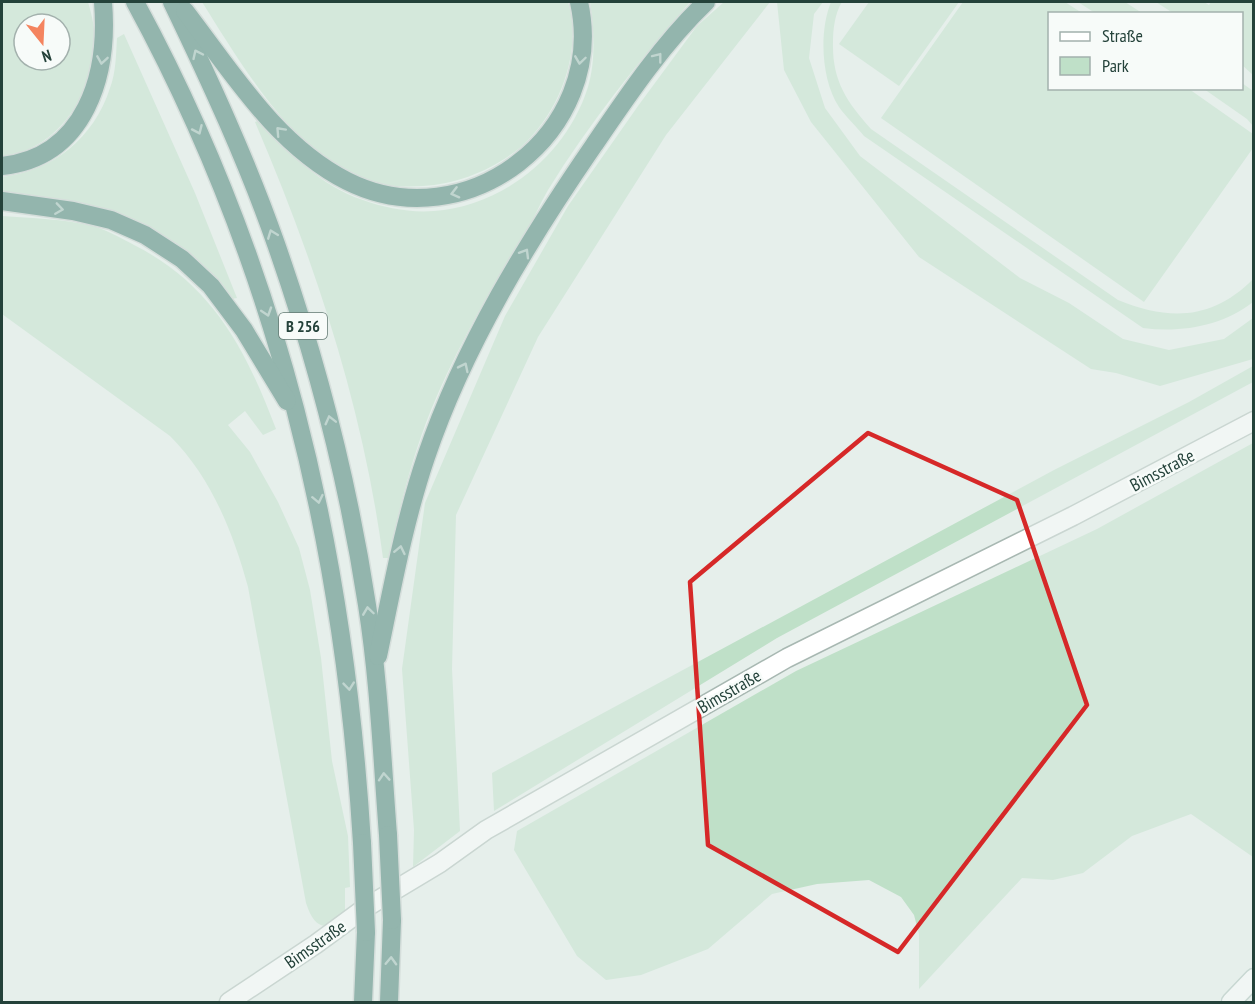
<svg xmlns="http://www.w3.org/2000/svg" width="1255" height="1004" viewBox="0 0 1255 1004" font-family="'PT Sans Narrow',sans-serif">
<rect width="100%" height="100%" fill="#e6efeb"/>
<!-- green -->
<g fill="#bfe0c8" fill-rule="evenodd">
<path d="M 2,2 L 88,2 C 92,16 96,32 95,48 C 91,89 67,132 29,149 C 20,153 10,154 2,157 ZM 24,24 L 60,24 L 60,60 L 24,60 Z"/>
<path d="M 202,2 L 568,2 C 583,50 560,112 522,146 C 495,169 458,184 423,186 C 406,187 385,187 369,180 C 350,172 330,162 314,149 C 271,115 231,48 202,2 Z"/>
<path d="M 590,2 L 690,2 C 639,61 589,123 548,190 C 540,203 535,217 527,230 C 491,288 457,347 431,410 C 412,457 399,509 389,558 L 383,558 C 363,407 315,262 255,122 L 260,120 C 288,153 321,186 363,200 C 385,208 410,213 434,211 C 504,206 567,154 588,87 C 596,60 594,29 590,2 Z"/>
<path d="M 724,2 L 770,2 L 666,135 L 538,337 L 456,515 L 452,669 L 460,831 L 413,867 L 414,830 L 402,669 L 425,503 L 505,316 L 568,206 L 638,106 L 697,26 Z"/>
<path d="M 777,2 L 823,2 L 814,14 L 809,58 L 825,108 L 860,156 L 1020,278 L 1069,303 L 1123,339 L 1169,350 L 1224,339 L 1253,318 L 1253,359 L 1160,386 L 1116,373 L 1091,369 L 919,257 L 811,122 L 784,70 Z"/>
<path d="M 831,2 L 842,2 C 835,13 833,29 833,42 C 832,80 846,101 871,129 L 1118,300 C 1169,321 1213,320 1253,279 L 1253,302 C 1222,326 1182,333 1143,328 L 864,136 C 856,126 846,117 839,107 C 821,80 819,31 831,2 Z"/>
<path d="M 869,2 L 959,2 L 899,86 L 839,44 Z"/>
<path d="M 963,2 L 1065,2 L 1082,13 L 1050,14 L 1050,88 L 1189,89 L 1253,134 L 1253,148 L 1144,302 L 881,118 Z"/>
<path d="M 1078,2 L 1125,2 L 1142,13 L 1095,13 Z"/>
<path d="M 1156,2 L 1204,2 L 1209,5 L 1211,2 L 1253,2 L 1253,75 L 1242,65 L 1242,14 L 1173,13 Z"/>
<path d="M 124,34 L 195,193 L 237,298 L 231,299 L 176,246 L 2,195 L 2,177 C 53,171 94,138 110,88 C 116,73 116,54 117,38 Z"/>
<path d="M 1242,83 L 1253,91 L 1253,126 L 1247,119 L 1204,89 L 1242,88 Z"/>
<path d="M 2,216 C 31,218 64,219 93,226 C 107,230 121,238 134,245 C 213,285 246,350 276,429 L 263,435 L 245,411 L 228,425 L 250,452 L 278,502 L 299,548 L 310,590 L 321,658 L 332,761 L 348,836 L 350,887 L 345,888 L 345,918 C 323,932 314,927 306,903 L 248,587 C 233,532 211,477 170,436 L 2,314 Z"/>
<path d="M 1253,366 L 1253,382 L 777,638 L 494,811 L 492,773 L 1054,470 L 1189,402 Z"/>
<path d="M 1253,443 L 1253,857 L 1191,814 L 1132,836 L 1083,873 L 1053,880 L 1022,878 L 919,989 L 919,934 L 914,915 L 901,897 L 869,880 L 817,884 L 772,894 L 708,949 L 641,975 L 606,980 L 577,956 L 514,850 L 517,831 L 796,671 L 1097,529 Z"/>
</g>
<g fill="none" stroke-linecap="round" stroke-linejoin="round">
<defs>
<path id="street" d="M 229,1002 L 316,944 L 365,908 L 440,863 L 486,830 L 787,658 L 1073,516 L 1254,421"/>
<path id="secondary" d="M 1231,1002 L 1254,978"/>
<g id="highway">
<path d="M 135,2 C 278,265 344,546 362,843"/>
<path d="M 172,2 C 210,81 247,161 276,244 C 317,361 348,481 367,605 C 379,681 382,758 388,835"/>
<path d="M 185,11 C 232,72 276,145 347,181 C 466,241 608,132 579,2"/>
<path d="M 2,166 C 86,157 109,74 103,2"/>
<path d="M 2,201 L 73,211 L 111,220 L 145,235 L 182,259 L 211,286 L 244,330 L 287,401"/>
<path d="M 378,656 C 392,589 404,522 426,457 C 464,345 528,241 594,145 C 628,95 663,43 706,2"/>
<path d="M 363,1002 L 366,932"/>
<path d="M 389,1002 L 392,920"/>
</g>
</defs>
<!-- street casing -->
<use href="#street" stroke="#a8b8b2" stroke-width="21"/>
<!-- secondary casing -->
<use href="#secondary" stroke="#a4bbb3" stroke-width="21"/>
<!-- highway casing -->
<use href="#highway" stroke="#c2cac8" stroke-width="21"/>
<!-- street -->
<use href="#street" stroke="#fff" stroke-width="18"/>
<!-- secondary -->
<use href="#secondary" stroke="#fff" stroke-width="18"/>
<!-- highway -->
<use href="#highway" stroke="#2f6f62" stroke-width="18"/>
<defs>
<g id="highway-bridge">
<path d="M 388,835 L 392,920"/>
<path d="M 362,843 L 366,932"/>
</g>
</defs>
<!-- highway-bridge casing -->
<use href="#highway-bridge" stroke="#c2cac8" stroke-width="21" stroke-linecap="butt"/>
<!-- highway-bridge -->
<use href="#highway-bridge" stroke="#2f6f62" stroke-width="18"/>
</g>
<!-- one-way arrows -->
<defs><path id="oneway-chevron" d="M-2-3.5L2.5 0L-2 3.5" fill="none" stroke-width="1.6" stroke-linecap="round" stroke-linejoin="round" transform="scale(1.5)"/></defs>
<g stroke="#93b5ae">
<use href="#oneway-chevron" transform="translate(197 54) rotate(-115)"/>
<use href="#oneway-chevron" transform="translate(658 57) rotate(-52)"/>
<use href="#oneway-chevron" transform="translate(102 60) rotate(99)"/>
<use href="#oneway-chevron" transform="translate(580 60) rotate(98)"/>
<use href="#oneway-chevron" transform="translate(198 130) rotate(66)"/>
<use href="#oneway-chevron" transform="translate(280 131) rotate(-133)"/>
<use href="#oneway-chevron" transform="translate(455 193) rotate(166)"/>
<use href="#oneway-chevron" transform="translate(59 209) rotate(8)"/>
<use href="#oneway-chevron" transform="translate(272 234) rotate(-111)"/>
<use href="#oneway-chevron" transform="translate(525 253) rotate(-59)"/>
<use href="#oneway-chevron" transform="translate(267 312) rotate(72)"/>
<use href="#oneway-chevron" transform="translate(464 367) rotate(-64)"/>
<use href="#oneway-chevron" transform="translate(330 420) rotate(-104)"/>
<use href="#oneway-chevron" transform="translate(318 499) rotate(78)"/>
<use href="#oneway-chevron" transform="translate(400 550) rotate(-78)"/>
<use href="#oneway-chevron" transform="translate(368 611) rotate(-98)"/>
<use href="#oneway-chevron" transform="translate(349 686) rotate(84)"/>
<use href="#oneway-chevron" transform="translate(384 777) rotate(-94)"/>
<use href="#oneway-chevron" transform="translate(391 961) rotate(-88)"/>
</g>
<!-- marked area -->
<path d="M0 0H1255V1004H0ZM 868,433 L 1017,500 L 1087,705 L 898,952 L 708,845 L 690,582 Z" fill="#e6efeb" fill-opacity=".55" fill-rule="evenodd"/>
<path fill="none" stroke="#d62828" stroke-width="4.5" stroke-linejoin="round" d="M 868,433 L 1017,500 L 1087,705 L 898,952 L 708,845 L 690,582 Z"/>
<g text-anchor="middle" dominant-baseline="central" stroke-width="5" stroke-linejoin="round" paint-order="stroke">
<!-- shield labels -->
<rect fill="#f7fbf9" stroke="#637a73" stroke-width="1.5" x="279" y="313" width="48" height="26" rx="4.5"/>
<g font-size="16" font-weight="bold" fill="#24423a">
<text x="303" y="326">B 256</text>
</g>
<!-- street labels -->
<g font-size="18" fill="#24423a" stroke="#f7fbf9">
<text transform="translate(1162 470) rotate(-28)">Bimsstraße</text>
<text transform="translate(729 691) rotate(-30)">Bimsstraße</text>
<text transform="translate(315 944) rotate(-35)">Bimsstraße</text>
</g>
</g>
<!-- border -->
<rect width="1255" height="1004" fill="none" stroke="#24423a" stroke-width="6"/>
<!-- legend -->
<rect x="1048" y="12" width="195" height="78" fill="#f7fbf9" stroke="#a3b1ad" stroke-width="1.5"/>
<rect x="1060" y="32" width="30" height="9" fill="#ffffff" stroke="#a3b1ad" stroke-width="1.5"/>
<text x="1102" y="42" font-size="18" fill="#24423a">Straße</text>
<rect x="1060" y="57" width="30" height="18" fill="#bfe0c8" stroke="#a3b1ad" stroke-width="1.5"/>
<text x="1102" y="72" font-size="18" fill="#24423a">Park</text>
<!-- north arrow -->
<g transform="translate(42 42) rotate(162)"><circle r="28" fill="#f7fbf9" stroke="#a3b1ad" stroke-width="1.5"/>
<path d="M0-4.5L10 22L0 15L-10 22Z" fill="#f4845f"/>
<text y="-9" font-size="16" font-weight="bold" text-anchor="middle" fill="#24423a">N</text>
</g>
</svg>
